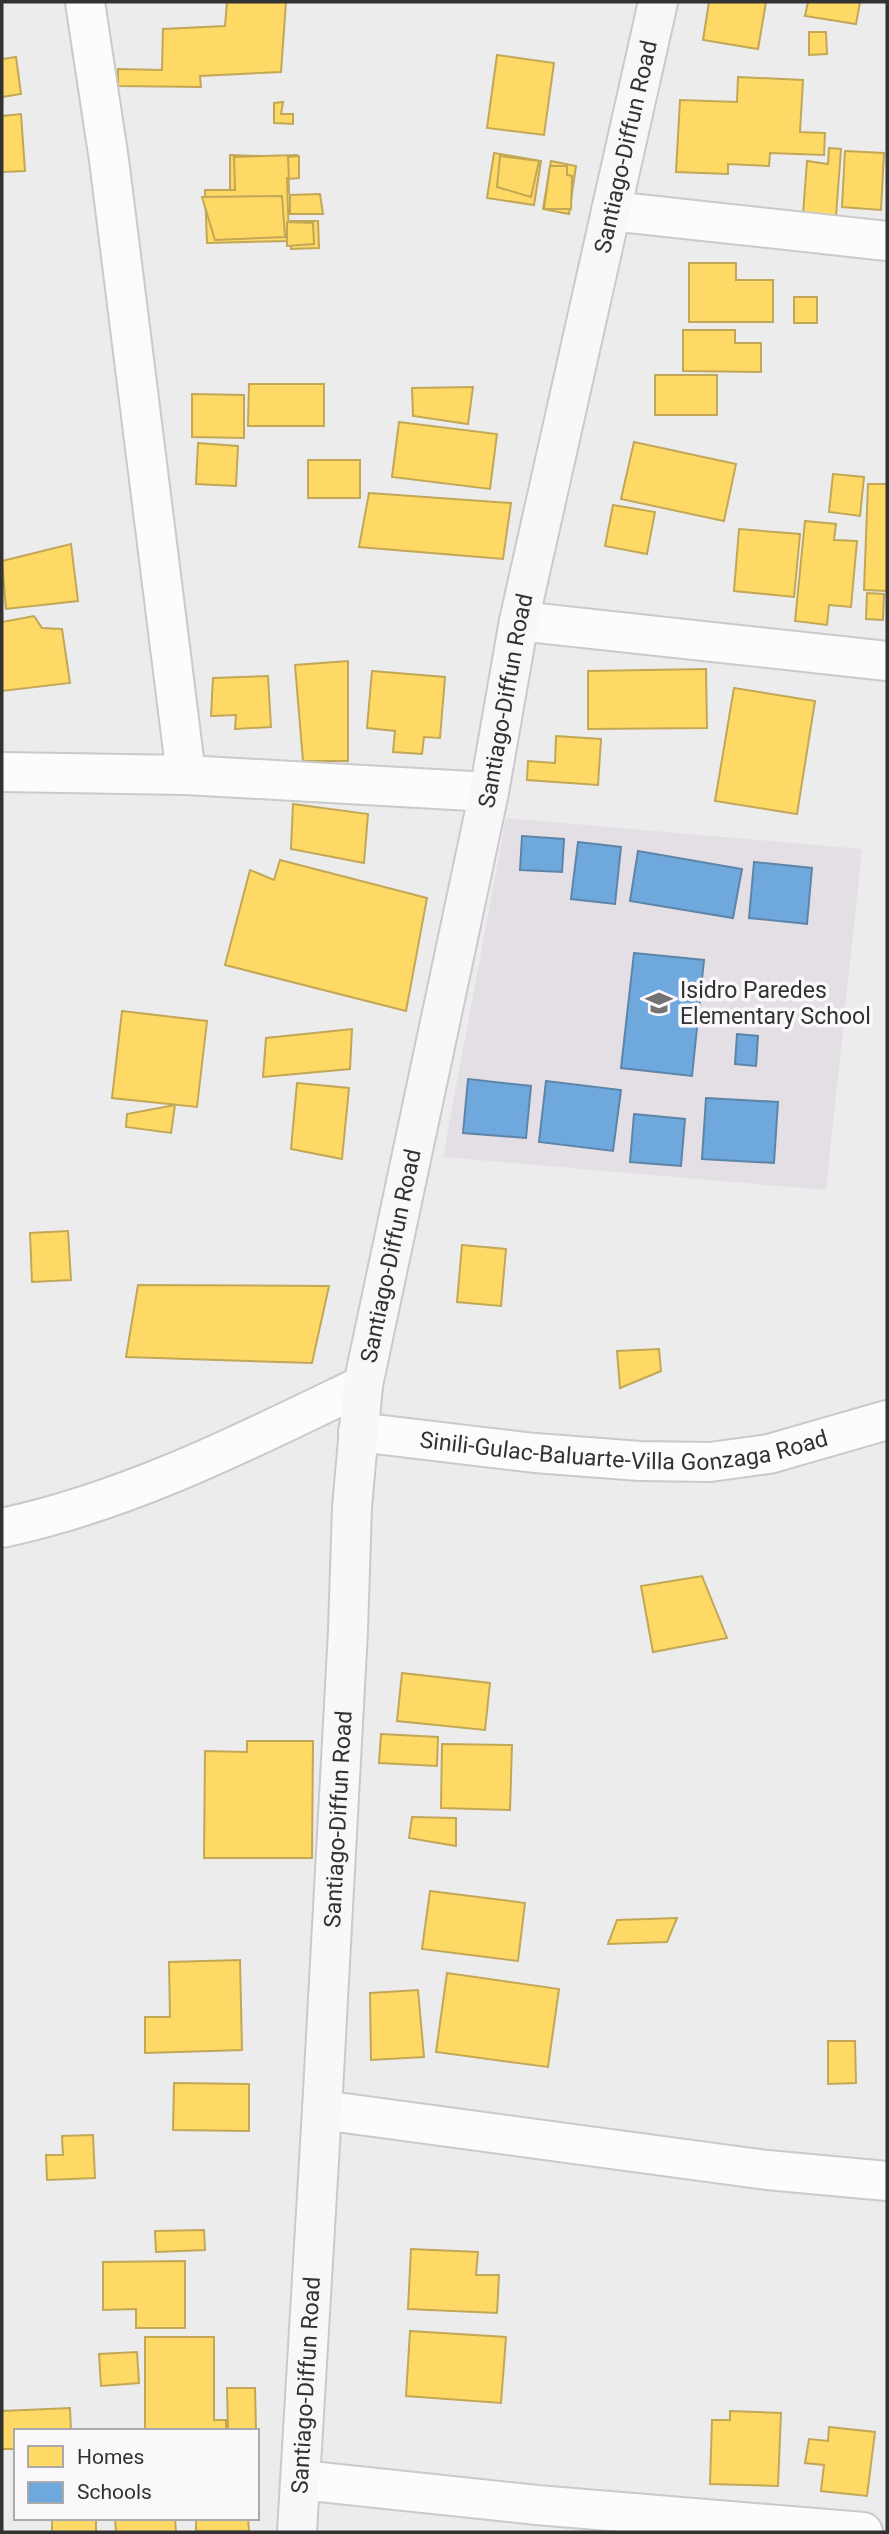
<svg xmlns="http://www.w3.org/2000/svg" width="889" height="2534" viewBox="0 0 889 2534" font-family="Roboto,sans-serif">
<rect width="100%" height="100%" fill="#ececed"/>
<!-- built -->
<path fill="#e3dfe5" d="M 506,818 L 862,849 L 826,1190 L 443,1157 Z"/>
<!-- homes -->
<g fill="#ffd966" stroke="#c2a757" stroke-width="2">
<path d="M 227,2 L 286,2 L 281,72 L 200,76 L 201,87 L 118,86 L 118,69 L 162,70 L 163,29 L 225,26 Z"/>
<path d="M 709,2 L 766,2 L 758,49 L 703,40 Z"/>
<path d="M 808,2 L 860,2 L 856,24 L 805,16 Z"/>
<path d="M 809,32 L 826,32 L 827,54 L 809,55 Z"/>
<path d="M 497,55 L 554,63 L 544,135 L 487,128 Z"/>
<path d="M 16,57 L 21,94 L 2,97 L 2,59 Z"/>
<path d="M 738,77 L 803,80 L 800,132 L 825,133 L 824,155 L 770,153 L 769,166 L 728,164 L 728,174 L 676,172 L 680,100 L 737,102 Z"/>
<path d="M 283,102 L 281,114 L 293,114 L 293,124 L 274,123 L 274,103 Z"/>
<path d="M 21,114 L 25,171 L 2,172 L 2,116 Z"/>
<path d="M 829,148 L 841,149 L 836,216 L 803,214 L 807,161 L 828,164 Z"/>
<path d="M 845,151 L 884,153 L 881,210 L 842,207 Z"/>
<path d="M 494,153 L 541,161 L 534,205 L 487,198 Z"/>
<path d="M 230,155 L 288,157 L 289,193 L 230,193 Z"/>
<path d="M 297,155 L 297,177 L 287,178 L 289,241 L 207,243 L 205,190 L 235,190 L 234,157 Z"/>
<path d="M 299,156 L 299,178 L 289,179 L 288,157 Z"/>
<path d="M 500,156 L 539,161 L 531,197 L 497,187 Z"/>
<path d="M 551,161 L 576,166 L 569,214 L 543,209 Z"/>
<path d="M 550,166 L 567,166 L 567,175 L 572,176 L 571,209 L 544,209 Z"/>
<path d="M 320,194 L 323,214 L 290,214 L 290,195 Z"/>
<path d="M 282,196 L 285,237 L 215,240 L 202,197 Z"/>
<path d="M 291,221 L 318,221 L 319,248 L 291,249 Z"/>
<path d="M 287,222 L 313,223 L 314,244 L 287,246 Z"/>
<path d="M 689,263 L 736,263 L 736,280 L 773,280 L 773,322 L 689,322 Z"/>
<rect x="794" y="297" width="23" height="26"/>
<path d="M 683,330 L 735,330 L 735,343 L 761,343 L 761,372 L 683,371 Z"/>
<rect x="655" y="375" width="62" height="40"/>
<path d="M 249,384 L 324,384 L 324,426 L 248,426 Z"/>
<path d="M 473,387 L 468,424 L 413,416 L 412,388 Z"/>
<path d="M 192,394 L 244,395 L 244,438 L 192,437 Z"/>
<path d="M 399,422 L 497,434 L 490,489 L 392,477 Z"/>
<path d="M 634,442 L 736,464 L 724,521 L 621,499 Z"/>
<path d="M 198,443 L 238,446 L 236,486 L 196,484 Z"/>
<rect x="308" y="460" width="52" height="38"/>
<path d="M 833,474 L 864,477 L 860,516 L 829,512 Z"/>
<path d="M 868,484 L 887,484 L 887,591 L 864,590 Z"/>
<path d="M 369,493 L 511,503 L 503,559 L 359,547 Z"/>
<path d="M 613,505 L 655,512 L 647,554 L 605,546 Z"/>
<path d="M 805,521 L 836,524 L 834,540 L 857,541 L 851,607 L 829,605 L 827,625 L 795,621 Z"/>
<path d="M 739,529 L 800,534 L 794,597 L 734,591 Z"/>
<path d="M 71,544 L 78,601 L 6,609 L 2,561 Z"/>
<path d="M 867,593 L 884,594 L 883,620 L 866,619 Z"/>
<path d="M 34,616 L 42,628 L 62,629 L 70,683 L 2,691 L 2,622 Z"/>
<path d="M 348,661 L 348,761 L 303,761 L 295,665 Z"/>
<path d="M 706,669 L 707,728 L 588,729 L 588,671 Z"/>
<path d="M 372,671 L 445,677 L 440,738 L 424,737 L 422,754 L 393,752 L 395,731 L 367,728 Z"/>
<path d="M 268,676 L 271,727 L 235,729 L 236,715 L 211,716 L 213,678 Z"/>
<path d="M 734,688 L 815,701 L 797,814 L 715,801 Z"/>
<path d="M 556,736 L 601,739 L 598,785 L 527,780 L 528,761 L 555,763 Z"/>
<path d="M 293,804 L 368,814 L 364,863 L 291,849 Z"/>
<path d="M 280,860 L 427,898 L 406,1011 L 225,965 L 250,870 L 274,880 Z"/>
<path d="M 122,1011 L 207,1021 L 197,1107 L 112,1098 Z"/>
<path d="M 352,1029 L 350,1069 L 263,1077 L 266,1038 Z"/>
<path d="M 297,1083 L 349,1088 L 342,1159 L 291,1149 Z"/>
<path d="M 175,1105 L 171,1133 L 126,1127 L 127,1114 Z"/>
<path d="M 68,1231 L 71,1280 L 32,1282 L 30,1233 Z"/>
<path d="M 462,1245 L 506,1249 L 501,1306 L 457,1302 Z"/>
<path d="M 138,1285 L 329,1286 L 312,1363 L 126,1357 Z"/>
<path d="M 659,1349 L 661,1371 L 620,1388 L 617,1351 Z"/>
<path d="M 702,1576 L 727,1638 L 653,1652 L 641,1586 Z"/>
<path d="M 402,1673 L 490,1683 L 485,1730 L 397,1721 Z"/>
<path d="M 381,1734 L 438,1737 L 437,1766 L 379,1763 Z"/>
<path d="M 247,1741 L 313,1741 L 312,1858 L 204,1858 L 205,1751 L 247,1752 Z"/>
<path d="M 442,1744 L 512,1745 L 510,1810 L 441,1808 Z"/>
<path d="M 412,1817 L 456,1818 L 456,1846 L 409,1838 Z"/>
<path d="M 430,1891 L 525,1903 L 518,1961 L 422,1949 Z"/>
<path d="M 677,1918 L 667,1942 L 608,1944 L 617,1920 Z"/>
<path d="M 240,1960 L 242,2050 L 145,2053 L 145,2017 L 170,2017 L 169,1962 Z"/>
<path d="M 447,1973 L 559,1989 L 548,2067 L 436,2052 Z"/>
<path d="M 418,1990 L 424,2057 L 371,2060 L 370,1993 Z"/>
<path d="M 828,2041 L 855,2041 L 856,2083 L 828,2084 Z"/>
<path d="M 174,2083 L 249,2084 L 249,2131 L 173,2130 Z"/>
<path d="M 93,2135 L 95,2178 L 47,2180 L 46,2155 L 63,2155 L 62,2136 Z"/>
<path d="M 204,2230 L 205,2250 L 156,2252 L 155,2231 Z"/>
<path d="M 411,2249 L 478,2252 L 476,2275 L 499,2275 L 497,2313 L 408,2309 Z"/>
<path d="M 185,2261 L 185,2328 L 136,2328 L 136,2309 L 103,2310 L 103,2262 Z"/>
<path d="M 410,2331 L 506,2337 L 501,2403 L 406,2396 Z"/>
<path d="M 145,2337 L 214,2337 L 214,2420 L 226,2420 L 226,2431 L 145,2431 Z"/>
<path d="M 137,2352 L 139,2383 L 101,2386 L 99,2354 Z"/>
<path d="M 227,2388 L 255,2388 L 256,2431 L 228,2431 Z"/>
<path d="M 70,2408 L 71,2431 L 16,2431 L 16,2449 L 2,2449 L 2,2411 Z"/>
<path d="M 730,2411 L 781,2413 L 778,2486 L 710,2484 L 712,2420 L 730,2420 Z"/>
<path d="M 829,2427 L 875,2432 L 867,2496 L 821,2491 L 824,2465 L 805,2463 L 809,2439 L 828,2441 Z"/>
<rect x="52" y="2518" width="44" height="14"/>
<path d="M 115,2518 L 175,2518 L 176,2532 L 116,2532 Z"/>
<path d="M 196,2518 L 248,2518 L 249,2531 L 196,2531 Z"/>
</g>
<!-- schools -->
<g fill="#6fa8dc" stroke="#5d85a9" stroke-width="2">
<path d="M 522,836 L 564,839 L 562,872 L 520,870 Z"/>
<path d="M 578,842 L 621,847 L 615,904 L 571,899 Z"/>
<path d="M 638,851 L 742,869 L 733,918 L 630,901 Z"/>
<path d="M 754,862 L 812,868 L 807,924 L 749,918 Z"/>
<path d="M 634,953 L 704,960 L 692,1076 L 621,1068 Z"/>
<path d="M 737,1034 L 758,1036 L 756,1066 L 735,1064 Z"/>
<path d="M 468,1079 L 531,1086 L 526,1138 L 463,1133 Z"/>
<path d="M 546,1081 L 621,1090 L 613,1151 L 539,1142 Z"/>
<path d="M 706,1098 L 778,1102 L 774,1163 L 702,1159 Z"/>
<path d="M 634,1114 L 685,1119 L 681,1166 L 630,1162 Z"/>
</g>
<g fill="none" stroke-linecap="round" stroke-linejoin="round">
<defs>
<g id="minor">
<path d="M 85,2 L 109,160 L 186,775"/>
<path d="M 611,211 L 887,241"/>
<path d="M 519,621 L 887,661"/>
<path d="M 2,772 L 186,775 L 489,792"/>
<path id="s1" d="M 358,1432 L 535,1453 L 640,1461 L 710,1462 L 769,1454 L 887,1420"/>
<path d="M 2,1528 C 129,1501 247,1441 363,1385"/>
<path d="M 322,2110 L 767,2170 L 887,2181"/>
<path d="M 301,2480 L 537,2505 L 863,2532"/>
</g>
<g id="secondary">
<path id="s2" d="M 297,2532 L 322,2110 L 348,1631 L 352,1507 L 363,1385 L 489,792 L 519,621 L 658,2"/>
</g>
</defs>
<!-- minor casing -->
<use href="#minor" stroke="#cacacb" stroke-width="42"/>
<!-- secondary casing -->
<use href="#secondary" stroke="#cacacb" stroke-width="42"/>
<!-- minor -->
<use href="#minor" stroke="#fcfcfc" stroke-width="38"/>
<!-- secondary -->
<use href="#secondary" stroke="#f8f7f9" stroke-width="38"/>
</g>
<!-- icons -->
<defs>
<symbol id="school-bare" viewBox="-9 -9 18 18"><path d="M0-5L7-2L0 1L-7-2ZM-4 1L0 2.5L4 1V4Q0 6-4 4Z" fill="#737374" stroke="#faf8fb" stroke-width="2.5" paint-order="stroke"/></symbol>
</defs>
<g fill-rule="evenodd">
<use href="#school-bare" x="640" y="984" width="38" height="38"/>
</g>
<g text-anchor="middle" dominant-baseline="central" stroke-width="7" stroke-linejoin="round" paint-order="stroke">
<!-- street labels -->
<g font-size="23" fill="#323233" stroke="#faf8fb">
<text stroke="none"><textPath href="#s2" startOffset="2415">Santiago-Diffun Road</textPath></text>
<text stroke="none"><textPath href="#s2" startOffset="1848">Santiago-Diffun Road</textPath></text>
<text stroke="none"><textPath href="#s2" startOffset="1281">Santiago-Diffun Road</textPath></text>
<text stroke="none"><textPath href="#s1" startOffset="268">Sinili-Gulac-Baluarte-Villa Gonzaga Road</textPath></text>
<text stroke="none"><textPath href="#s2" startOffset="714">Santiago-Diffun Road</textPath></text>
<text stroke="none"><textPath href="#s2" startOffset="147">Santiago-Diffun Road</textPath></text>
</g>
<!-- poi labels -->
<g font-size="23" fill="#323233" stroke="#faf8fb" text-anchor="start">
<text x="680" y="990">Isidro Paredes<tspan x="680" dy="26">Elementary School</tspan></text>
</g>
</g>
<!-- border -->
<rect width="889" height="2534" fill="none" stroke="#323233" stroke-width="7"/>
<!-- legend -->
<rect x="14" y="2429" width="245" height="91" fill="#faf8fb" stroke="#aaa9ab" stroke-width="2"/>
<rect x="28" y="2446" width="35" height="21" fill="#ffd966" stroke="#aaa9ab" stroke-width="2"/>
<text x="77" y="2464" font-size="21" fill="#323233">Homes</text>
<rect x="28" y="2482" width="35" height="21" fill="#6fa8dc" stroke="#aaa9ab" stroke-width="2"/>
<text x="77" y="2499" font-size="21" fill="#323233">Schools</text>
</svg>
